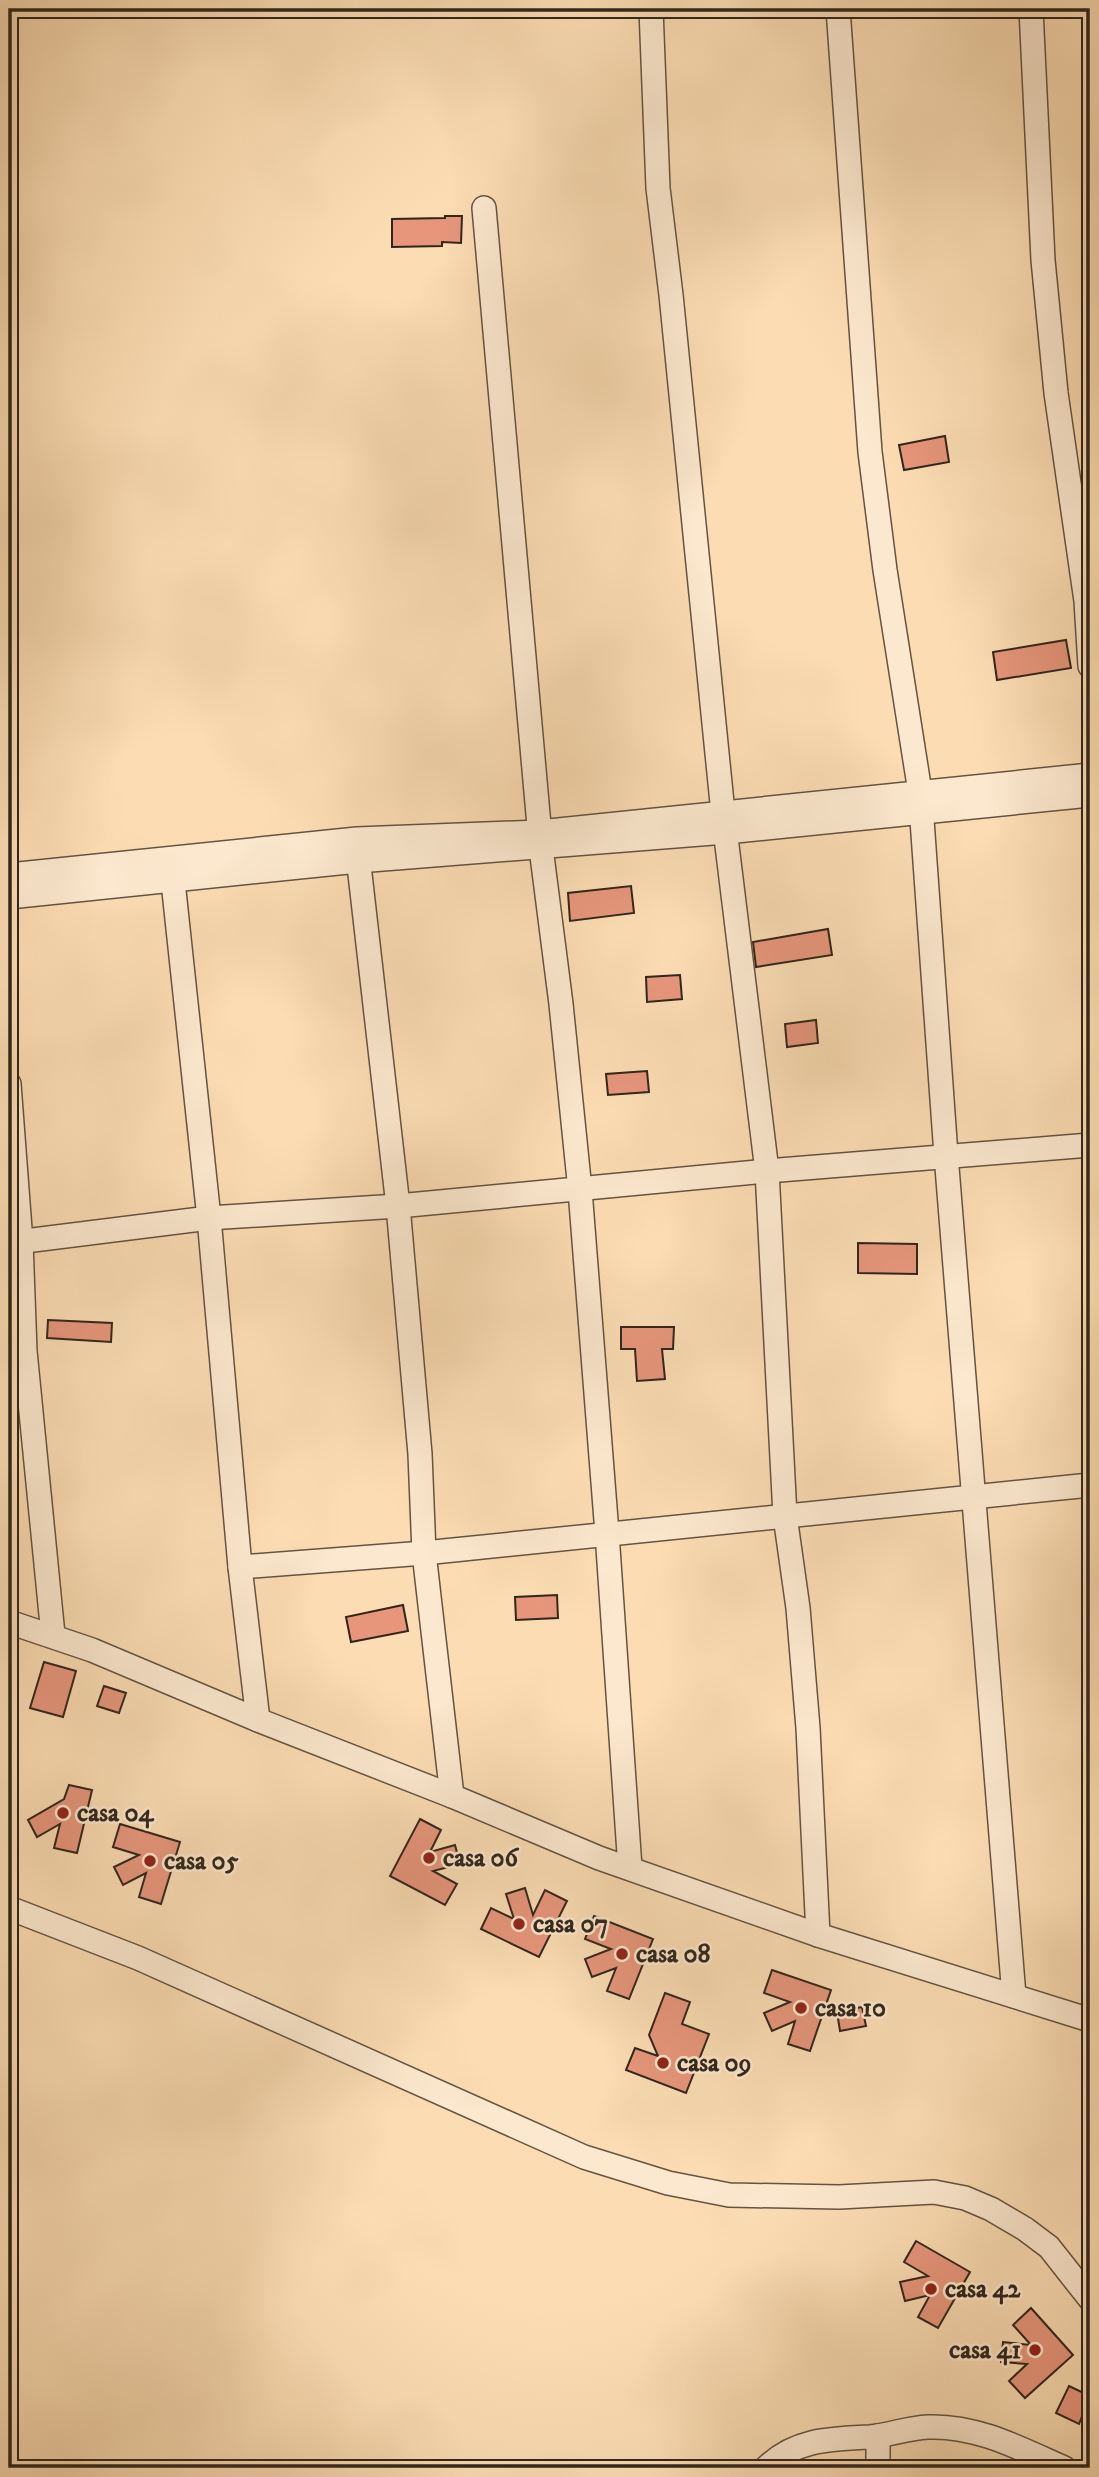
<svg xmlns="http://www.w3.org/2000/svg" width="1099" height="2477" viewBox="0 0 1099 2477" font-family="'IM FELL DW Pica',serif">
<rect width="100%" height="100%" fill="#fbdcb3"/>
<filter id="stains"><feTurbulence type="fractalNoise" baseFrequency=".00286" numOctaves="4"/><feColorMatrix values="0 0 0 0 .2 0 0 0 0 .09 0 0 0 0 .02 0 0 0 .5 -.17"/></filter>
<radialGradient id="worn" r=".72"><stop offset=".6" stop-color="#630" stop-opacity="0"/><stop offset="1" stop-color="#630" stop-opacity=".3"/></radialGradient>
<!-- building -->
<g fill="#e7967c" stroke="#31261b" stroke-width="2">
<path d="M 445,216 L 462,216 L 461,243 L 442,242 L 442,246 L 392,247 L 392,219 L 445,218 Z"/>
<path d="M 945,436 L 949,462 L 904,470 L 899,445 Z"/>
<path d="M 1066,640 L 1071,668 L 997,680 L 993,652 Z"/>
<path d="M 631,886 L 634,913 L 570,921 L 568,893 Z"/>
<path d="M 828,929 L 832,955 L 756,967 L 753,942 Z"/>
<path d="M 680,975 L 682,999 L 647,1002 L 646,977 Z"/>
<path d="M 816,1020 L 818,1043 L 787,1047 L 785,1024 Z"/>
<path d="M 647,1071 L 649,1092 L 608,1095 L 606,1074 Z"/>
<path d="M 858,1243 L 917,1244 L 917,1274 L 858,1273 Z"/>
<path d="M 48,1320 L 112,1323 L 111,1342 L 47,1338 Z"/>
<path d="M 621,1327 L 674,1327 L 673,1349 L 662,1349 L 665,1379 L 637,1381 L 635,1349 L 621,1349 Z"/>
<path d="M 557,1595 L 558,1618 L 516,1620 L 515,1597 Z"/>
<path d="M 403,1605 L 408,1631 L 351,1642 L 346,1617 Z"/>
<path d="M 44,1662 L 76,1671 L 63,1717 L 30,1708 Z"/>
<path d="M 104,1686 L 126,1693 L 119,1713 L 97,1706 Z"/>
<path d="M 69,1785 L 92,1790 L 77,1853 L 54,1848 L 60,1824 L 37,1837 L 28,1820 L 64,1799 Z"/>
<path d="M 420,1819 L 441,1830 L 430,1852 L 455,1845 L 460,1864 L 433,1871 L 457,1884 L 445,1905 L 390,1876 Z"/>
<path d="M 120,1824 L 180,1842 L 161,1904 L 139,1897 L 146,1873 L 123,1885 L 114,1867 L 139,1855 L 113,1847 Z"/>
<path d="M 525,1888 L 533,1915 L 545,1890 L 567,1901 L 539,1957 L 481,1929 L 491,1908 L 514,1919 L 506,1894 Z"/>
<path d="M 594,1916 L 653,1939 L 629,1999 L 607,1991 L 616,1968 L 592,1977 L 585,1959 L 611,1949 L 585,1939 Z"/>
<path d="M 772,1970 L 831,1990 L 810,2051 L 788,2044 L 795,2021 L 772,2031 L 764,2013 L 790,2002 L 764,1993 Z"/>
<path d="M 665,1993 L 690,2002 L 682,2024 L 709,2034 L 686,2093 L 626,2070 L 635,2048 L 658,2056 L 649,2035 Z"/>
<path d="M 862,2007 L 866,2026 L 840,2031 L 837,2012 Z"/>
<path d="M 916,2241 L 970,2272 L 938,2328 L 918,2317 L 930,2295 L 905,2301 L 900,2282 L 928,2276 L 904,2262 Z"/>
<path d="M 1031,2308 L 1073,2355 L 1025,2398 L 1009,2381 L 1027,2364 L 1001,2362 L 1003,2342 L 1031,2345 L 1013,2325 Z"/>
<path d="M 1069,2386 L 1090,2396 L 1079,2424 L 1056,2413 Z"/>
</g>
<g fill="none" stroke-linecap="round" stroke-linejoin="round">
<defs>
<g id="minor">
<path d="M 651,9 L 658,188 L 671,295 L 723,813 L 767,1171 L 785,1516 L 798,1608 L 808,1728 L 818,1935"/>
<path d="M 838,9 L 870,452 L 885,570 L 920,792 L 946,1155 L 1014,1996"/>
<path d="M 1031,9 L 1043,260 L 1056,393 L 1086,601 L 1090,666"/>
<path d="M 484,208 L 541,848 L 561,1004 L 580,1190 L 607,1533 L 630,1868"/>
<path d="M 357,848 L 398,1206 L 420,1454 L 424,1553 L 452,1796"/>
<path d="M 171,863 L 209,1218 L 240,1567 L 258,1720"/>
<path d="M 9,875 L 357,839 L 539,832 L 1090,775"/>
<path d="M 9,897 L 358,861 L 726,832 L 1090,795"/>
<path d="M 9,1084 L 21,1242 L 25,1351 L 53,1635"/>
<path d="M 9,1243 L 209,1218 L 398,1206 L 767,1171 L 1090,1145"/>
<path d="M 240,1567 L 424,1553 L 1090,1485"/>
<path d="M 9,1622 L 92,1650 L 258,1720 L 452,1796 L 599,1858 L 818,1935 L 1090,2020"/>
<path d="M 9,1908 L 138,1958 L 584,2157 L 668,2183 L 729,2195 L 839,2197 L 934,2192 L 965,2198 L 991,2209 L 1025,2229 L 1049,2247 L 1090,2299"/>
<path d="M 878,2436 L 878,2468"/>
<path d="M 766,2468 C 795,2439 830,2439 870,2437 C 889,2435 908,2428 928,2427 C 977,2425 1021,2449 1064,2468"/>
</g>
</defs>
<!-- minor casing -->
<use href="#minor" stroke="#645441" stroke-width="26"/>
<!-- minor -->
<use href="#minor" stroke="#fce8ce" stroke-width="23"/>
</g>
<!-- markers -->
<g fill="#8f2418" stroke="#fce8ce" stroke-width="2.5">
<circle cx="63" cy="1813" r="7"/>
<circle cx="429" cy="1858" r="7"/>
<circle cx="150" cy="1861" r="7"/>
<circle cx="519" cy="1924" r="7"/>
<circle cx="622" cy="1954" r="7"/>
<circle cx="801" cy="2008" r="7"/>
<circle cx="663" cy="2063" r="7"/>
<circle cx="931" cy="2289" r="7"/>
<circle cx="1035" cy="2350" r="7"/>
</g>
<g text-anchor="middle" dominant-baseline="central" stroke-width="5" stroke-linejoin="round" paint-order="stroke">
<!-- poi labels -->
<g font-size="26" font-weight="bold" fill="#31261b" stroke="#fce8ce" text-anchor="start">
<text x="77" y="1813">casa 04</text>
<text x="443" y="1858">casa 06</text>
<text x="164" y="1861">casa 05</text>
<text x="533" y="1924">casa 07</text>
<text x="636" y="1954">casa 08</text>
<text x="815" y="2008">casa 10</text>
<text x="677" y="2063">casa 09</text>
<text x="945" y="2289">casa 42</text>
<text x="1021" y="2350" text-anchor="end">casa 41</text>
</g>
</g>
<!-- margin -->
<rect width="1099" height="2477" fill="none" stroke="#fbdcb3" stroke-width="35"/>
<rect x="10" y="10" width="1078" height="2456" fill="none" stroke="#31261b" stroke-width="3.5"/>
<rect x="18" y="18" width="1064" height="2442" fill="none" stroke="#31261b" stroke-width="2"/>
<rect width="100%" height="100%" filter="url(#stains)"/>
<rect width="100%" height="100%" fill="url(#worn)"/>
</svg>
